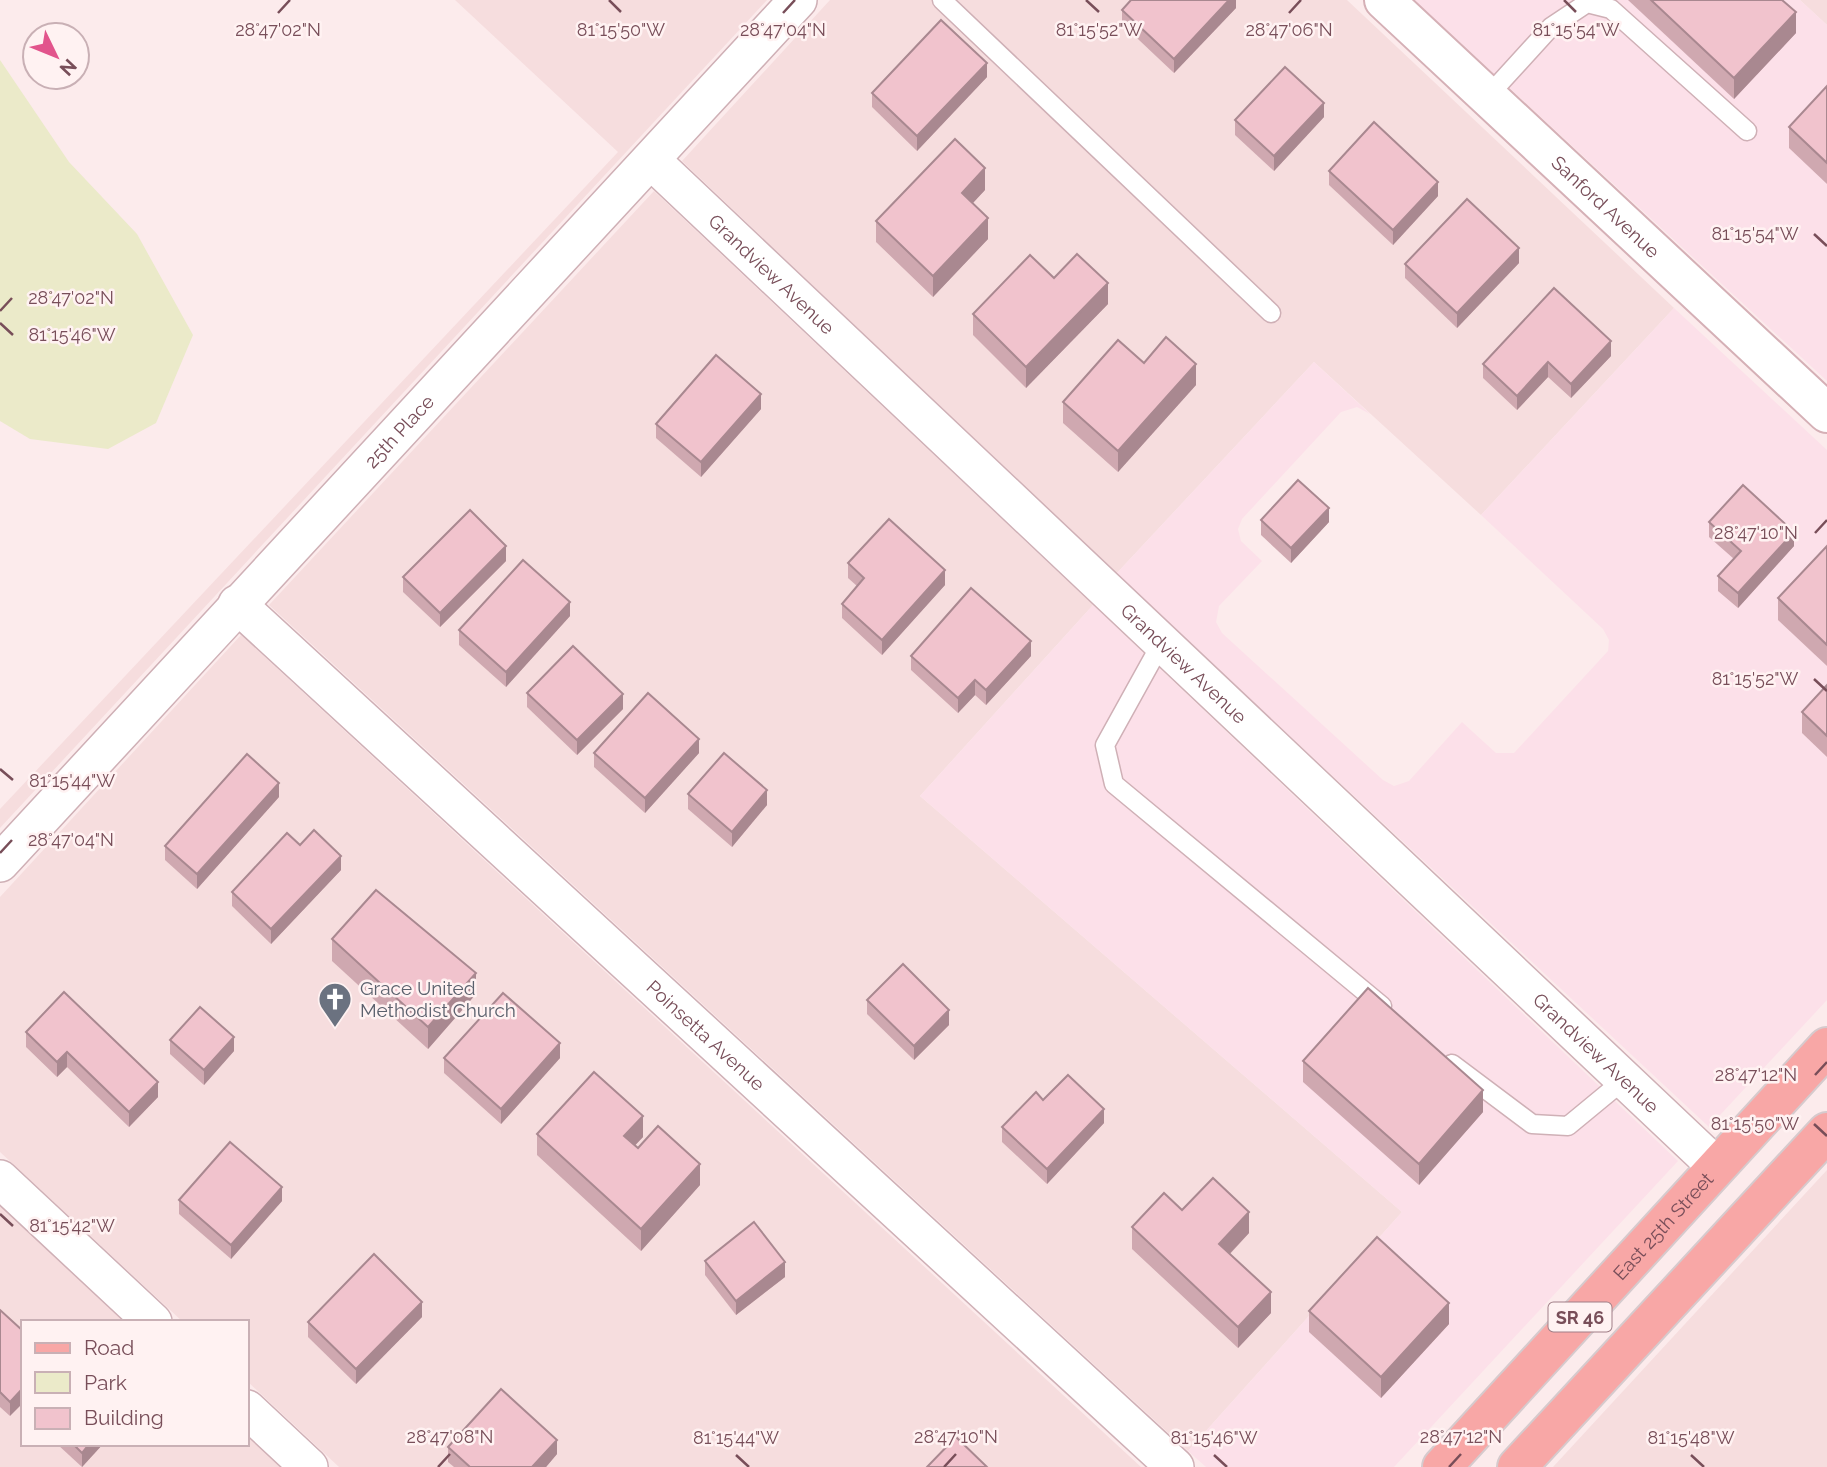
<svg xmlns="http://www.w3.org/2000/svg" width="1827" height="1467" viewBox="0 0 1827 1467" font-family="Raleway,sans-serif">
<rect width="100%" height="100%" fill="#fcebec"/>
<!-- residential -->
<g fill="#f6ddde">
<path d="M 455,0 L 767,0 L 0,828 L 0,809 L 618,152 Z"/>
<path d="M 830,0 L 1347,0 L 1674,308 L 1481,515 L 1314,362 L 1116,574 L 682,161 Z"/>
<path d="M 1800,0 L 1827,0 L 1827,25 Z"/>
<path d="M 654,191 L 1093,605 L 920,796 L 1402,1212 L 1188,1451 L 269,605 Z"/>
<path d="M 241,635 L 1141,1467 L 339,1467 L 247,1381 L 247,1322 L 183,1322 L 0,1152 L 0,897 Z"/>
<path d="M 1827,1170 L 1827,1467 L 1553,1467 Z"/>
<path d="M 0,1205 L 126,1322 L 23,1322 L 23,1444 L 247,1444 L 247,1434 L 283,1467 L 0,1467 Z"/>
</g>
<!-- commercial -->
<g fill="#fce0e9">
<path d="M 1414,0 L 1800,0 L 1827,25 L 1827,381 Z"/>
<path d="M 1674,308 L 1827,450 L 1827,1000 L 1709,1127 L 1116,574 L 1314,362 L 1370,414 L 1357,407 L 1341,412 L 1242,519 L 1238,529 L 1241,541 L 1262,561 L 1219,606 L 1216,622 L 1222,633 L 1383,780 L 1394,786 L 1409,781 L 1462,722 L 1496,753 L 1514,753 L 1608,651 L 1609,640 L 1603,629 L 1481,515 Z"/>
<path d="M 1093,605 L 1678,1161 L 1394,1467 L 1206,1467 L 1188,1451 L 1402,1212 L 920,796 Z"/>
</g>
<!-- green -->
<path fill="#ebeac9" d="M 0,60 L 69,162 L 137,234 L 193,335 L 156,423 L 108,449 L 30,439 L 0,421 Z"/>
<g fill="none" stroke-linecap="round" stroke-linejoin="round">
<defs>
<g id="lane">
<path d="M 942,0 L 1271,313"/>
<path d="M 1488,96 L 1551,27 L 1587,3 L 1611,9 L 1747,131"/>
<path d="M 1162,642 L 1105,745 L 1114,784 L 1382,1006"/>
<path d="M 1452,1064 L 1532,1124 L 1568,1126 L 1625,1079"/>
</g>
<g id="street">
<path id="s1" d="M 651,160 L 1717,1167"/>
<path id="s2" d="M 237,604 L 1175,1467"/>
<path id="s3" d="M 0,863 L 798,0"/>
<path d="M 0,1179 L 153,1322"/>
<path d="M 247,1409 L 309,1467"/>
</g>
<g id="secondary">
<path id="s4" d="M 1384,0 L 1827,413"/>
</g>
<g id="primary">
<path id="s5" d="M 1442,1467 L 1827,1047"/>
<path d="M 1517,1467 L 1827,1132"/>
</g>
</defs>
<!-- lane casing -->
<use href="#lane" stroke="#cfb0b6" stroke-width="21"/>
<!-- street casing -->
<use href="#street" stroke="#cfb0b6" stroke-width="40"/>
<!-- secondary casing -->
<use href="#secondary" stroke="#d5b0b6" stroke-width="42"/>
<!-- primary casing -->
<use href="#primary" stroke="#d6cacd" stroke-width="42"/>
<!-- lane -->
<use href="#lane" stroke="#fff" stroke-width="18"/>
<!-- street -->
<use href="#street" stroke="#fff" stroke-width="37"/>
<!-- secondary -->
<use href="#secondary" stroke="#fff" stroke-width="38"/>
<!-- primary -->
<use href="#primary" stroke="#f8a7a6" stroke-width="38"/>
</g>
<!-- wall -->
<g fill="#cfa8b0">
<path d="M 1236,0 L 1236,8 L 1174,73 L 1122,24 L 1122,10 Z"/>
<path d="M 1628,0 L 1782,0 L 1796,33 L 1734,99 Z"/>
<path d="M 987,77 L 917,151 L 872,107 L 872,93 Z"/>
<path d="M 1827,86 L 1827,184 L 1789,148 L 1789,127 Z"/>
<path d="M 1324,117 L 1274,171 L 1235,135 L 1235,120 Z"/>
<path d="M 1329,171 L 1438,196 L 1393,245 L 1329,185 Z"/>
<path d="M 985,190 L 972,203 L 988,239 L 933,297 L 876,242 L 876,221 Z"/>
<path d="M 1519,263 L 1457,328 L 1405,278 L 1405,264 Z"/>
<path d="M 1054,278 L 1108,304 L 1026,388 L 973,335 L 973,314 Z"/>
<path d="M 1611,356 L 1571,398 L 1548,377 L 1517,410 L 1483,378 L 1483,364 Z"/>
<path d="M 1144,363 L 1196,385 L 1118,472 L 1063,423 L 1063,402 Z"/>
<path d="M 761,409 L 701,477 L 656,438 L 656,424 Z"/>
<path d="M 1261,520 L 1329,522 L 1291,563 L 1261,535 Z"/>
<path d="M 1709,522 L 1794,546 L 1738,608 L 1718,591 L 1718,576 L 1734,559 L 1709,537 Z"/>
<path d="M 1827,546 L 1827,666 L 1778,620 L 1778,598 Z"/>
<path d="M 506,561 L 440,627 L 403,592 L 403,577 Z"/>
<path d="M 848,563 L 945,585 L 882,655 L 842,618 L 842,604 L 857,586 L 848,578 Z"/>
<path d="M 570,616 L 506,687 L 459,645 L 459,630 Z"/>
<path d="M 911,656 L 1031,656 L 986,705 L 975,695 L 958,713 L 911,670 Z"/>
<path d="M 1827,685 L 1827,757 L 1802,733 L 1802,712 Z"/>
<path d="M 527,693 L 623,709 L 577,755 L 527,707 Z"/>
<path d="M 594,753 L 699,753 L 645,813 L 594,767 Z"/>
<path d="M 688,794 L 767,805 L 732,847 L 688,809 Z"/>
<path d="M 279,797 L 197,889 L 165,860 L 165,846 Z"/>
<path d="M 300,845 L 341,870 L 271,944 L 232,906 L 232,892 Z"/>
<path d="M 332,939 L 476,994 L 428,1049 L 332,961 Z"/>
<path d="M 867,1000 L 949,1025 L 914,1060 L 867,1014 Z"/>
<path d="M 26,1032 L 158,1097 L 129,1127 L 67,1067 L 57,1077 L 26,1047 Z"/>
<path d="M 170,1040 L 234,1051 L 204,1085 L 170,1054 Z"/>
<path d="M 444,1058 L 560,1058 L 501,1124 L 444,1073 Z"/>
<path d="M 1303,1061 L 1483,1112 L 1419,1185 L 1303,1082 Z"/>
<path d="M 1043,1100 L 1104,1123 L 1047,1184 L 1002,1142 L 1002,1127 Z"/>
<path d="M 537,1134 L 643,1137 L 635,1145 L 638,1148 L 700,1185 L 641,1251 L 537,1155 Z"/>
<path d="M 179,1200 L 282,1201 L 231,1259 L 179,1214 Z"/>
<path d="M 1182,1210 L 1249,1233 L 1230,1254 L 1271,1313 L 1238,1348 L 1132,1249 L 1132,1227 Z"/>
<path d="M 705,1261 L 785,1277 L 736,1315 L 705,1275 Z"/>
<path d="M 0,1310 L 23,1331 L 10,1416 L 0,1407 Z"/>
<path d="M 1309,1311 L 1449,1324 L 1381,1398 L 1309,1332 Z"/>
<path d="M 422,1317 L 356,1384 L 308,1337 L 308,1322 Z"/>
<path d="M 57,1444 L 103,1444 L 82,1467 Z"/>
<path d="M 448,1447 L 557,1454 L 546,1467 L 454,1467 L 448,1462 Z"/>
</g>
<!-- shaded-wall -->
<g fill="#a98890">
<path d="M 1229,0 L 1236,0 L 1236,8 L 1174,73 L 1174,59 Z"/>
<path d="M 1796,12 L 1796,33 L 1734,99 L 1734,78 Z"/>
<path d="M 987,63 L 987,77 L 917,151 L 917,136 Z"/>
<path d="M 1324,103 L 1324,117 L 1274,171 L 1274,156 Z"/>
<path d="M 985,168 L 985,190 L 962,215 L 962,193 Z"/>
<path d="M 1438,182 L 1438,196 L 1393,245 L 1393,230 Z"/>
<path d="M 988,218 L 988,239 L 933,297 L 933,276 Z"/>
<path d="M 1519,248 L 1519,263 L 1457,328 L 1457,313 Z"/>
<path d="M 1108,283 L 1108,304 L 1026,388 L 1026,367 Z"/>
<path d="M 1611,341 L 1611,356 L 1571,398 L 1571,384 Z"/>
<path d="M 1548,362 L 1548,377 L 1517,410 L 1517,396 Z"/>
<path d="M 1196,364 L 1196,385 L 1118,472 L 1118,451 Z"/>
<path d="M 761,394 L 761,409 L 701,477 L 701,462 Z"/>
<path d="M 1329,508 L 1329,522 L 1291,563 L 1291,548 Z"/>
<path d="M 1794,532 L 1794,546 L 1738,608 L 1738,593 Z"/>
<path d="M 506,546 L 506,561 L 440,627 L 440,613 Z"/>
<path d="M 945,570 L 945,585 L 882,655 L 882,640 Z"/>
<path d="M 570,602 L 570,616 L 506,687 L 506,672 Z"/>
<path d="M 1031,641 L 1031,656 L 986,705 L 986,690 Z"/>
<path d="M 975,680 L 975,695 L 958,713 L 958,698 Z"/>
<path d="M 623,694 L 623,709 L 577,755 L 577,740 Z"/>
<path d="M 699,739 L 699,753 L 645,813 L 645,798 Z"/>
<path d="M 279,783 L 279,797 L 197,889 L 197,874 Z"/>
<path d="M 767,790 L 767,805 L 732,847 L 732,832 Z"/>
<path d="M 341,856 L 341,870 L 271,944 L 271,929 Z"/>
<path d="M 476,973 L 476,994 L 428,1049 L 428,1027 Z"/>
<path d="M 949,1010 L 949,1025 L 914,1060 L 914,1046 Z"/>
<path d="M 234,1037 L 234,1051 L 204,1085 L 204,1070 Z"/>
<path d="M 560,1043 L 560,1058 L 501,1124 L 501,1109 Z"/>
<path d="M 67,1052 L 67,1067 L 57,1077 L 57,1062 Z"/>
<path d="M 158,1082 L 158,1097 L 129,1127 L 129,1112 Z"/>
<path d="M 1483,1090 L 1483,1112 L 1419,1185 L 1419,1164 Z"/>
<path d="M 1104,1109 L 1104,1123 L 1047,1184 L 1047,1169 Z"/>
<path d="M 643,1116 L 643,1137 L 624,1157 L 624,1136 Z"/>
<path d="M 700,1164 L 700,1185 L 641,1251 L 641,1229 Z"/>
<path d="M 282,1187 L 282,1201 L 231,1259 L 231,1245 Z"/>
<path d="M 1249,1212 L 1249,1233 L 1219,1265 L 1219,1244 Z"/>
<path d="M 785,1262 L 785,1277 L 736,1315 L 736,1301 Z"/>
<path d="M 1271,1292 L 1271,1313 L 1238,1348 L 1238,1327 Z"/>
<path d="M 422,1302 L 422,1317 L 356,1384 L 356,1369 Z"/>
<path d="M 1449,1303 L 1449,1324 L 1381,1398 L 1381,1377 Z"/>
<path d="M 23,1388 L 23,1403 L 10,1416 L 10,1402 Z"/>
<path d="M 557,1440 L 557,1454 L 546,1467 L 532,1467 Z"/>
<path d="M 89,1444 L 103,1444 L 82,1467 L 82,1453 Z"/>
</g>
<!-- building -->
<g fill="#f1c3cd" stroke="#a98890" stroke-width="2">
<path d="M 1131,0 L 1229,0 L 1174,59 L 1122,10 Z"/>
<path d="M 1651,0 L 1782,0 L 1796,12 L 1734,78 Z"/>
<path d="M 941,20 L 987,63 L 917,136 L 872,93 Z"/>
<path d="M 1285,67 L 1324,103 L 1274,156 L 1235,120 Z"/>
<path d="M 1827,86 L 1827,163 L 1789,127 Z"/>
<path d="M 1374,122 L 1438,182 L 1393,230 L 1329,171 Z"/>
<path d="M 955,139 L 985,168 L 962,193 L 988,218 L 933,276 L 876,221 Z"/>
<path d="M 1467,199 L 1519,248 L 1457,313 L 1405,264 Z"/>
<path d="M 1077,254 L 1108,283 L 1026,367 L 973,314 L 1030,255 L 1054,278 Z"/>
<path d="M 1554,288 L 1611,341 L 1571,384 L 1548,362 L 1517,396 L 1483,364 Z"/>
<path d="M 1166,337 L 1196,364 L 1118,451 L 1063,402 L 1118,340 L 1144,363 Z"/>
<path d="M 716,355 L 761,394 L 701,462 L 656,424 Z"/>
<path d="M 1298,480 L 1329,508 L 1291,548 L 1261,520 Z"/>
<path d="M 1743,485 L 1794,532 L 1738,593 L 1718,576 L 1741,551 L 1709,522 Z"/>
<path d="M 470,510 L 506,546 L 440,613 L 403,577 Z"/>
<path d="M 889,519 L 945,570 L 882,640 L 842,604 L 864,578 L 848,563 Z"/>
<path d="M 1827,546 L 1827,645 L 1778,598 Z"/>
<path d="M 523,560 L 570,602 L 506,672 L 459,630 Z"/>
<path d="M 971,588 L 1031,641 L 986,690 L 975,680 L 958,698 L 911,656 Z"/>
<path d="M 573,646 L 623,694 L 577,740 L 527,693 Z"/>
<path d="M 1827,685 L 1827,736 L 1802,712 Z"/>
<path d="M 648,693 L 699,739 L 645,798 L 594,753 Z"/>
<path d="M 724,753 L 767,790 L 732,832 L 688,794 Z"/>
<path d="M 247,754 L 279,783 L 197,874 L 165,846 Z"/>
<path d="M 314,830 L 341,856 L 271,929 L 232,892 L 287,833 L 300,845 Z"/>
<path d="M 376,890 L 476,973 L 428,1027 L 332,939 Z"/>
<path d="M 903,964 L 949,1010 L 914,1046 L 867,1000 Z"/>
<path d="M 1368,988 L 1483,1090 L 1419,1164 L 1303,1061 Z"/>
<path d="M 64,992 L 158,1082 L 129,1112 L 67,1052 L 57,1062 L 26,1032 Z"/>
<path d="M 503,993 L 560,1043 L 501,1109 L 444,1058 Z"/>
<path d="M 200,1007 L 234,1037 L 204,1070 L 170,1040 Z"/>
<path d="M 594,1072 L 643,1116 L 624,1136 L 638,1148 L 658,1126 L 700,1164 L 641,1229 L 537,1134 Z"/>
<path d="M 1068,1075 L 1104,1109 L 1047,1169 L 1002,1127 L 1036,1092 L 1043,1100 Z"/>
<path d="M 230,1142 L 282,1187 L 231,1245 L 179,1200 Z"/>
<path d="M 1213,1178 L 1249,1212 L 1219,1244 L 1271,1292 L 1238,1327 L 1132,1227 L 1164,1193 L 1182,1210 Z"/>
<path d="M 754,1222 L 785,1262 L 736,1301 L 705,1261 Z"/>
<path d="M 1377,1237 L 1449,1303 L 1381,1377 L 1309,1311 Z"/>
<path d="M 374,1254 L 422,1302 L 356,1369 L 308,1322 Z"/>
<path d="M 0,1310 L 23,1331 L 23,1388 L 10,1402 L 0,1392 Z"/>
<path d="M 501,1389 L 557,1440 L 532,1467 L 470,1467 L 448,1447 Z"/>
<path d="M 956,1437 L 987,1467 L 927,1467 Z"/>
<path d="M 73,1444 L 89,1444 L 82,1453 Z"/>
</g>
<!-- ticks -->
<path fill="none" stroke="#784e59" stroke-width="2.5" d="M 609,0 L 621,12M 1086,0 L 1099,12M 1564,0 L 1576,12M 278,13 L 290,0M 783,13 L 795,0M 1289,13 L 1301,0M 1814,234 L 1827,246M 0,311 L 12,298M 0,323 L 13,335M 1815,533 L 1827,520M 1814,679 L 1827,691M 0,769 L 13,780M 0,853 L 12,840M 1815,1075 L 1827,1062M 1814,1124 L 1827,1136M 0,1214 L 13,1226M 736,1455 L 749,1467M 1214,1455 L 1227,1467M 1691,1455 L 1704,1467M 438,1467 L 450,1454M 944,1467 L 956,1454M 1449,1467 L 1461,1454"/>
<!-- icons -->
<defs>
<symbol id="church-pin" viewBox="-11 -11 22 30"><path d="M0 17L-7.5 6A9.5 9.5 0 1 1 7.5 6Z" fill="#6b7280" stroke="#fff2f2"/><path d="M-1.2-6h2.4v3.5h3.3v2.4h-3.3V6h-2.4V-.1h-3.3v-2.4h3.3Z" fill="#fff"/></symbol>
</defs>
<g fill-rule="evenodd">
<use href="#church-pin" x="316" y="980" width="38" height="52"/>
</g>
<g text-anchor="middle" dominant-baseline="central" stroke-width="5" stroke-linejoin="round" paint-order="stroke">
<!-- shield labels -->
<rect fill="#fff2f2" stroke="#a07f87" stroke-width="2" x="1548.5" y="1302.5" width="63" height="29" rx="5"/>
<g font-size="18" font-weight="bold" fill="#784e59">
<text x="1580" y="1317">SR 46</text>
</g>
<!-- street labels -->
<g font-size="19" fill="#784e59" stroke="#fff2f2">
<text stroke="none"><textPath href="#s4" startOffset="303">Sanford Avenue</textPath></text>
<text stroke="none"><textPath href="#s1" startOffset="166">Grandview Avenue</textPath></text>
<text stroke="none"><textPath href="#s3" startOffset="588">25th Place</textPath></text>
<text stroke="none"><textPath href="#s1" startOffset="733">Grandview Avenue</textPath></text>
<text stroke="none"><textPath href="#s2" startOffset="637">Poinsetta Avenue</textPath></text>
<text stroke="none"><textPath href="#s1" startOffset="1300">Grandview Avenue</textPath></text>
<text stroke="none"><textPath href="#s5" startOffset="327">East 25th Street</textPath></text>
</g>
<!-- worship labels -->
<g font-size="19" fill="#5b616d" stroke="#fff2f2" text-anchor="start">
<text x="360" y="988">Grace United<tspan x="360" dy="22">Methodist Church</tspan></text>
</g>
</g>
<g font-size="18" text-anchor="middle" fill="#784e59" stroke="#fff2f2" stroke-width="5" stroke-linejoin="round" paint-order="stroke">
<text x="621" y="36">81°15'50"W</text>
<text x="1576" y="36">81°15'54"W</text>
<text x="1099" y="36">81°15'52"W</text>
<text x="1289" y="36">28°47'06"N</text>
<text x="278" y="36">28°47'02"N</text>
<text x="783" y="36">28°47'04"N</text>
<text x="1755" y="240">81°15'54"W</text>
<text x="71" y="304">28°47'02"N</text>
<text x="72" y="341">81°15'46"W</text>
<text x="1756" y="539">28°47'10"N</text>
<text x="1755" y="685">81°15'52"W</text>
<text x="72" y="787">81°15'44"W</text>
<text x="71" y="846">28°47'04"N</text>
<text x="1756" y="1081">28°47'12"N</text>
<text x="1755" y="1130">81°15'50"W</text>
<text x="72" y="1232">81°15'42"W</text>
<text x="450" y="1443">28°47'08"N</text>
<text x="956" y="1443">28°47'10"N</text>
<text x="1461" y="1443">28°47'12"N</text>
<text x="736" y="1444">81°15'44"W</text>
<text x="1214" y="1444">81°15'46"W</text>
<text x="1691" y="1444">81°15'48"W</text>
</g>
<!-- legend -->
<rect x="21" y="1320" width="228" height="126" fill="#fff2f2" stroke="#c9b0b5" stroke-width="2"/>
<rect x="35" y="1343" width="35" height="10" fill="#f8a7a6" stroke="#c9b0b5" stroke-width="2"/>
<text x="84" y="1355" font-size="21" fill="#784e59">Road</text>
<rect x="35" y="1372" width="35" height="21" fill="#ebeac9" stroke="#c9b0b5" stroke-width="2"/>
<text x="84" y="1390" font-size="21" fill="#784e59">Park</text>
<rect x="35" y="1408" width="35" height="21" fill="#f1c3cd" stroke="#c9b0b5" stroke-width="2"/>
<text x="84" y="1425" font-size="21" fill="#784e59">Building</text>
<!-- north arrow -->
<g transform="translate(56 56) rotate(133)"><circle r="33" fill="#fff2f2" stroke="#c9b0b5" stroke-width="2"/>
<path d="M0-5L12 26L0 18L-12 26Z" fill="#e2548c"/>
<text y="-10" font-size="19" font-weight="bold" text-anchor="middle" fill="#784e59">N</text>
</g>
</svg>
